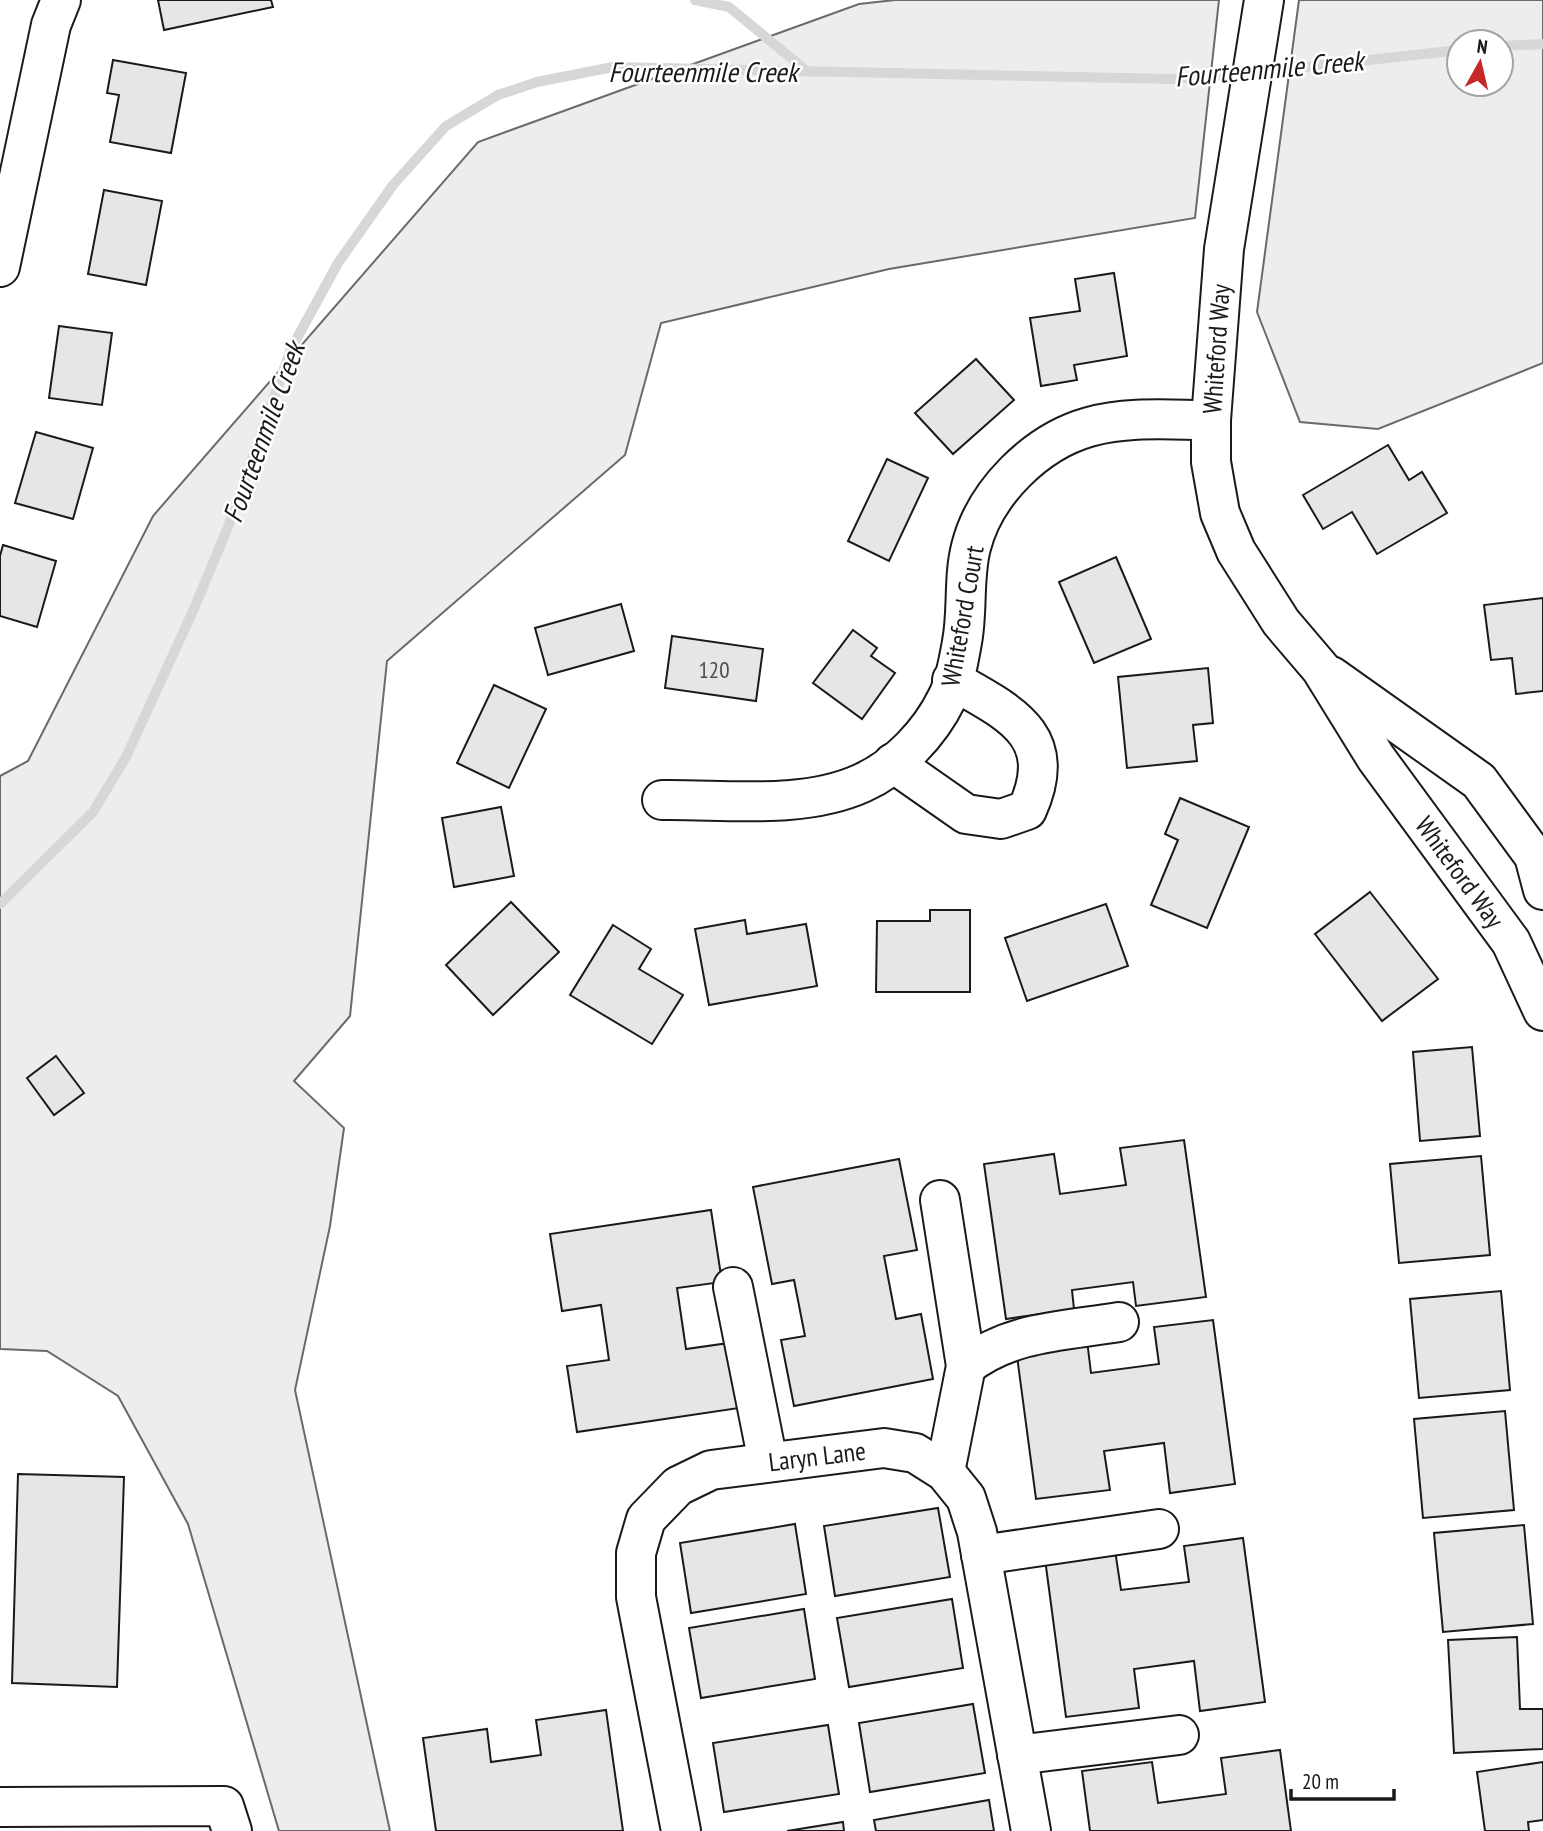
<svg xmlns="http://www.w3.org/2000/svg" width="1543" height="1831" viewBox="0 0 1543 1831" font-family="'PT Sans Narrow',sans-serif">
<rect width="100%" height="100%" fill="#fff"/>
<!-- green -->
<g fill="#ededed" stroke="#6a6a6a" stroke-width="2" fill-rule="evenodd">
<path d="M 895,0 L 1219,0 L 1195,218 L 889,269 L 661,323 L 625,455 L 387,661 L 350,1016 L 294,1081 L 344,1128 L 330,1226 L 295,1390 L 390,1831 L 279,1831 L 188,1524 L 118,1396 L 47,1351 L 0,1349 L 0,776 L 28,761 L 153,516 L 478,142 L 859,4 Z"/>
<path d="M 1299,0 L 1543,0 L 1543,363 L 1378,429 L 1300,422 L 1257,312 ZM 1501,42 L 1501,84 L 1459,84 L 1459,42 Z"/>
</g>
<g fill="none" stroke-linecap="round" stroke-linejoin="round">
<!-- stream -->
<g stroke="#d7d7d7" stroke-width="10">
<path d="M 695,0 L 729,7 L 808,72"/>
<path d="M 1501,46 L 1543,44"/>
<path d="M 1260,72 L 1459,50"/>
<path d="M 0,904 L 93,812 L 126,757 L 193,611 L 228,527 L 291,349 L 338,263 L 393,185 L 446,126 L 498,95 L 537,82 L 613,67 L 1173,79 L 1244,73"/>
</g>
</g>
<!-- building -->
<g fill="#e6e6e6" stroke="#1a1a1a" stroke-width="2">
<path d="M 158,0 L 271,0 L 273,7 L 164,30 Z"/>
<path d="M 113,60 L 186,73 L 171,153 L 110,142 L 119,95 L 107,93 Z"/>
<path d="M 104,190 L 162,201 L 146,285 L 88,274 Z"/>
<path d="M 1114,273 L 1127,356 L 1074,365 L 1077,380 L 1041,386 L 1030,318 L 1080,311 L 1075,279 Z"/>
<path d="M 59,326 L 112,333 L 102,405 L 49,398 Z"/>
<path d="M 976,359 L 1014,400 L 953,454 L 915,413 Z"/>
<path d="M 36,432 L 93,448 L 73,519 L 15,503 Z"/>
<path d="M 1388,445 L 1409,480 L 1422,472 L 1447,513 L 1377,554 L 1352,512 L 1323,529 L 1303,495 Z"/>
<path d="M 887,459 L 928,478 L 889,561 L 848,541 Z"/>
<path d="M 3,545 L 56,561 L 37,627 L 0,616 L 0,556 Z"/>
<path d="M 1116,557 L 1151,639 L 1094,663 L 1059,582 Z"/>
<path d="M 1543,598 L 1543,691 L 1516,694 L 1512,658 L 1491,660 L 1484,605 Z"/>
<path d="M 621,604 L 634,651 L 548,675 L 535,628 Z"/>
<path d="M 853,630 L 877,648 L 871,656 L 895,673 L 862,719 L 813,683 Z"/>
<path d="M 672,636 L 763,649 L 756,701 L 665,688 Z"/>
<path d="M 1208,668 L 1213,723 L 1193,725 L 1197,761 L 1127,768 L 1118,677 Z"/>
<path d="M 494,685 L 546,709 L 509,788 L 457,763 Z"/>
<path d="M 1180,798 L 1249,827 L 1207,928 L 1151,905 L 1178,840 L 1165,834 Z"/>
<path d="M 501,807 L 514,876 L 454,887 L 442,818 Z"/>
<path d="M 1370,892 L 1438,979 L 1382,1021 L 1315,934 Z"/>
<path d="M 511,902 L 559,952 L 493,1015 L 446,965 Z"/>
<path d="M 1106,904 L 1128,966 L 1027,1001 L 1005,938 Z"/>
<path d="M 930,910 L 970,910 L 970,992 L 876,992 L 877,921 L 930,921 Z"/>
<path d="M 745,920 L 747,934 L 806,924 L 817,986 L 709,1005 L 695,929 Z"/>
<path d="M 613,925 L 651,949 L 639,969 L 683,995 L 652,1044 L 570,995 Z"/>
<path d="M 1472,1047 L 1480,1136 L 1420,1141 L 1413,1052 Z"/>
<path d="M 56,1056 L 84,1093 L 54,1115 L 27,1078 Z"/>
<path d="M 1184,1140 L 1206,1297 L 1136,1306 L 1133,1282 L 1072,1290 L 1074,1309 L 1006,1319 L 984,1164 L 1054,1154 L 1060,1194 L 1126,1185 L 1120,1148 Z"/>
<path d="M 1481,1156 L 1490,1255 L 1399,1263 L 1390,1164 Z"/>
<path d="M 899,1159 L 917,1250 L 884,1256 L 896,1319 L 921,1314 L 933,1379 L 794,1406 L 781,1340 L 805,1336 L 794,1280 L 772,1284 L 753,1187 Z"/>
<path d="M 711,1210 L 722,1282 L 677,1288 L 686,1349 L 729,1343 L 739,1408 L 577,1432 L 567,1366 L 609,1360 L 601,1305 L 562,1311 L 550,1234 Z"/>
<path d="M 1501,1291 L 1510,1390 L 1419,1398 L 1410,1299 Z"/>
<path d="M 1213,1320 L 1235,1484 L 1170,1493 L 1164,1443 L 1104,1451 L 1110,1490 L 1036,1499 L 1015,1341 L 1086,1332 L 1091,1373 L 1159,1364 L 1154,1327 Z"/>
<path d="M 1505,1411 L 1514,1510 L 1423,1518 L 1414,1419 Z"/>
<path d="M 18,1474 L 124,1477 L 117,1687 L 12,1683 Z"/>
<path d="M 938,1508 L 950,1577 L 835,1596 L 824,1526 Z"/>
<path d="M 795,1524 L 806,1594 L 691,1613 L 680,1543 Z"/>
<path d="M 1524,1525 L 1533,1624 L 1443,1632 L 1434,1533 Z"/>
<path d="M 1243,1538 L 1265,1702 L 1200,1711 L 1194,1661 L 1134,1669 L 1139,1708 L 1066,1717 L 1045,1559 L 1115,1550 L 1121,1590 L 1189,1582 L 1184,1546 Z"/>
<path d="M 952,1599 L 963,1668 L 849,1687 L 837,1618 Z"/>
<path d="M 804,1609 L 815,1679 L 701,1698 L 689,1628 Z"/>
<path d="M 1517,1637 L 1520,1709 L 1543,1709 L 1543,1749 L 1454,1753 L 1448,1640 Z"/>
<path d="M 973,1704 L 985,1773 L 870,1792 L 859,1723 Z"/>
<path d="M 606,1710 L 623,1831 L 436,1831 L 423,1738 L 487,1729 L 491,1762 L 541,1755 L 536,1720 Z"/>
<path d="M 828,1725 L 839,1794 L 724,1812 L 713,1743 Z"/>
<path d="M 1280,1750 L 1291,1831 L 1090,1831 L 1082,1771 L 1152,1762 L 1158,1803 L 1226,1794 L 1221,1758 Z"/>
<path d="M 1543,1762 L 1543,1820 L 1528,1822 L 1529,1831 L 1485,1831 L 1477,1772 Z"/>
<path d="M 989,1800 L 994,1831 L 876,1831 L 874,1820 Z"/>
<path d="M 843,1822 L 844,1831 L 787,1831 Z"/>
</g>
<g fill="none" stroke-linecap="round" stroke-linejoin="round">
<defs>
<g id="minor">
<path d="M 1264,0 L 1224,249 L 1211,420 L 1211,462 L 1220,513 L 1236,551 L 1281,622 L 1321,669 L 1376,758 L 1511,942 L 1543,1011"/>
<path d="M 0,267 L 51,25 L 61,0"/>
<path d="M 1331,676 L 1479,781 L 1534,856 L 1543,890"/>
<path d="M 893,763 L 966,814 L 1001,819 L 1027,810 C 1061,735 1010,713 952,680"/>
<path d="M 662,800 C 726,799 803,810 862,783 C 898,767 930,733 947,698 C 955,683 959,659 962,642 C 968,611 963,578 971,547 C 985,492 1036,442 1089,427 C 1128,416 1171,420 1211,420"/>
<path d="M 940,1200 L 966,1366 L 945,1472"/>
<path d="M 733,1287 L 768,1462"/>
<path d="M 966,1366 C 1011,1331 1064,1331 1119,1322"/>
<path d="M 981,1555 L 1159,1529"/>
<path d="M 1017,1755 L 1179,1735"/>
<path d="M 0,1807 L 224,1806 L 232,1831"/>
<path d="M 681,1831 L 636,1597 L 636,1553 L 646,1519 L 678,1486 L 711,1470 L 884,1448 L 915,1453 L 945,1472 L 966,1498 L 977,1532 L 1031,1831"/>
</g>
</defs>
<!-- minor casing -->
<use href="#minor" stroke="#1a1a1a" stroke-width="42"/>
<!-- minor -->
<use href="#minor" stroke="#fff" stroke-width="38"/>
</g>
<g text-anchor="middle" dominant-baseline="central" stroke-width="5" stroke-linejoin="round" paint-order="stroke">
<!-- number labels -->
<g font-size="23" fill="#4d4d4d">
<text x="714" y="669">120</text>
</g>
<!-- street labels -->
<g font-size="26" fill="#1a1a1a" stroke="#fff">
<text transform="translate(1216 349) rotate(-86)">Whiteford Way</text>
<text transform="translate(962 616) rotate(-80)">Whiteford Court</text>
<text transform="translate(1460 872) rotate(54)">Whiteford Way</text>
<text transform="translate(817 1456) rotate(-7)">Laryn Lane</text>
</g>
<!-- water labels -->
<g font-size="28" font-style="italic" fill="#1a1a1a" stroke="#fff">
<text transform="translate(1269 68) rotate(-5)">Fourteenmile Creek</text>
<text x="703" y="71">Fourteenmile Creek</text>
<text transform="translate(263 432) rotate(-70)">Fourteenmile Creek</text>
</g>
</g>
<!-- north arrow -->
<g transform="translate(1480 63) rotate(8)"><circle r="33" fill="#ffffff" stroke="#a3a3a3" stroke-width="2"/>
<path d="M0-5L12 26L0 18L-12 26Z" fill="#c62828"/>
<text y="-10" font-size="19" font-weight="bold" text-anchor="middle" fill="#1a1a1a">N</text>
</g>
<!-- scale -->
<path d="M1291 1789v10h103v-10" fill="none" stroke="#1a1a1a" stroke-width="3.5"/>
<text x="1302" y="1789" font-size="21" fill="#1a1a1a" stroke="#ffffff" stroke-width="5" paint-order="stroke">20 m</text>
</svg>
